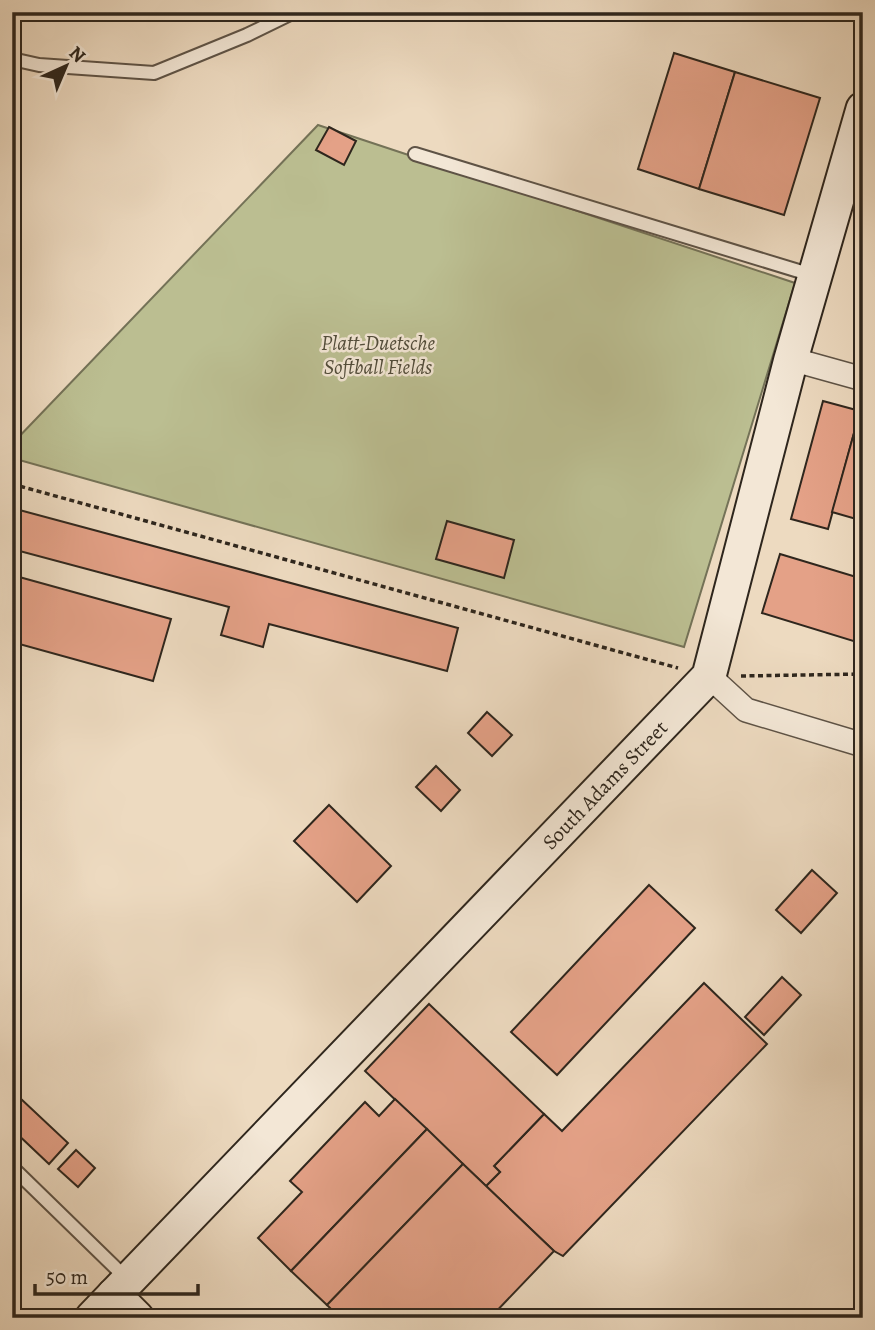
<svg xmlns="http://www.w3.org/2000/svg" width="875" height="1330" viewBox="0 0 875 1330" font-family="Alegreya,serif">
<rect width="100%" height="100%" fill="#eddac0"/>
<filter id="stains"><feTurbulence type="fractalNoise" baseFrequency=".00286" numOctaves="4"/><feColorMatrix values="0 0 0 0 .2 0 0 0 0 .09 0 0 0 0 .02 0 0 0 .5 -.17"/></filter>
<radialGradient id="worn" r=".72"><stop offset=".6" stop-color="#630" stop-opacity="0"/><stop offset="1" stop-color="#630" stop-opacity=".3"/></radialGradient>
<!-- green -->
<path fill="#bbbe91" stroke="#747257" stroke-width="2" d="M 318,125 L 795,283 L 684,647 L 12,458 L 12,444 Z"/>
<!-- building -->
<g fill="#e4a187" stroke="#2e261d" stroke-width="2">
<path d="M 674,53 L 735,72 L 699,189 L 638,169 Z"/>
<path d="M 735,72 L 820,98 L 784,215 L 699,189 Z"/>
<path d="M 329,127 L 356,141 L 344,165 L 316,150 Z"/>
<path d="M 823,401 L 860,411 L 828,529 L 791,519 Z"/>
<path d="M 854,433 L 863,436 L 863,521 L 832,512 Z"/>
<path d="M 12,508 L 458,628 L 447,671 L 269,624 L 263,647 L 221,635 L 229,607 L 12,549 Z"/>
<path d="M 447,521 L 514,540 L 504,578 L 436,559 Z"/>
<path d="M 780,554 L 863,579 L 863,644 L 762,613 Z"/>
<path d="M 12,575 L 171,619 L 153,681 L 12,642 Z"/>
<path d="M 487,712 L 512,735 L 492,756 L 468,733 Z"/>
<path d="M 436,766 L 460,790 L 441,811 L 416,787 Z"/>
<path d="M 329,805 L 391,866 L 357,902 L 294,841 Z"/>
<path d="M 812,870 L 837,893 L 801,933 L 776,910 Z"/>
<path d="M 649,885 L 695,928 L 557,1075 L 511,1032 Z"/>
<path d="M 782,977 L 801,995 L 764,1035 L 745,1017 Z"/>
<path d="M 704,983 L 767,1044 L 563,1256 L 554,1251 L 486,1186 L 500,1172 L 494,1166 L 544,1114 L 562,1131 Z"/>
<path d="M 429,1004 L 544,1114 L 494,1166 L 500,1172 L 486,1186 L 365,1071 Z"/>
<path d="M 20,1098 L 68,1143 L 49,1164 L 12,1129 L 12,1106 Z"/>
<path d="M 395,1099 L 427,1129 L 291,1271 L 258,1238 L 302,1192 L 290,1181 L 365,1102 L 379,1116 Z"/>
<path d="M 427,1129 L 463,1164 L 327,1305 L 291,1271 Z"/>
<path d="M 76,1150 L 95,1168 L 78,1187 L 58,1169 Z"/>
<path d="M 463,1164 L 554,1251 L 490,1318 L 340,1318 L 327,1305 Z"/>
</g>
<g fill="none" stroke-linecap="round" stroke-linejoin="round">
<defs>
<g id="lane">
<path d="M 12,59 L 39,65 L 154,73 L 247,35 L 294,12"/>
<path d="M 415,154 L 815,276"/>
<path d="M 12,1167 L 127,1279"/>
</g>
<g id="street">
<path d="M 791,359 L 863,379"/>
<path d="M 709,676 L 746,710 L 863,745"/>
</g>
<g id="secondary">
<path d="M 114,1295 L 137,1318"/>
<path d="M 92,1318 L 709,676 L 791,359 L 863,109"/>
</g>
</defs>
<!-- lane casing -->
<use href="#lane" stroke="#5e5346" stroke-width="16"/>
<!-- street casing -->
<use href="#street" stroke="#5e5346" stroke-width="26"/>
<!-- secondary casing -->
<use href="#secondary" stroke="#2e261d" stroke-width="37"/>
<!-- path -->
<g stroke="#2e261d" stroke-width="3.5" stroke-dasharray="5 3.5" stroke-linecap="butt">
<path d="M 12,484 L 678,668"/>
<path d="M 741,676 L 863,674"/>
</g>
<!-- lane -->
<use href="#lane" stroke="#f3e7d6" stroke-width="12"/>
<!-- street -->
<use href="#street" stroke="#f3e7d6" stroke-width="23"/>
<!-- secondary -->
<use href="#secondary" stroke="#f3e7d6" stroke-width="33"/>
</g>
<g text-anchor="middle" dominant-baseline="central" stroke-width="5" stroke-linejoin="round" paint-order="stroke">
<!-- park labels -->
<g font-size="21" font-style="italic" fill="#514c3a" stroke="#f3e7d6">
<text x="378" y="343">Platt-Duetsche<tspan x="378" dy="24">Softball Fields</tspan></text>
</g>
<!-- street labels -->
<g font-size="21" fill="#2e261d" stroke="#f3e7d6">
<text transform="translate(605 785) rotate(-46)">South Adams Street</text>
</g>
</g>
<!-- margin -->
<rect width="875" height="1330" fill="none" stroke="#eddac0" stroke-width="42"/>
<rect x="14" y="14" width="847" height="1302" fill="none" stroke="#2e261d" stroke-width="3.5"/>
<rect x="21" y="21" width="833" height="1288" fill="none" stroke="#2e261d" stroke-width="2"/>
<!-- north arrow -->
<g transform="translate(66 66) rotate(44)" stroke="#f3e7d6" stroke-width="5" paint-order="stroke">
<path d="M0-5L12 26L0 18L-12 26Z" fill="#2e261d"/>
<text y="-10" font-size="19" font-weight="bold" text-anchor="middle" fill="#2e261d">N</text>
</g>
<!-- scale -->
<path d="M35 1284v10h163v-10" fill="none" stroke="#2e261d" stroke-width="3.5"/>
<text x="46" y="1284" font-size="21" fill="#2e261d" stroke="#f3e7d6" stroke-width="5" paint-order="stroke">50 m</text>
<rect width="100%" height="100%" filter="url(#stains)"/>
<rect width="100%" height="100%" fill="url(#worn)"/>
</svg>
